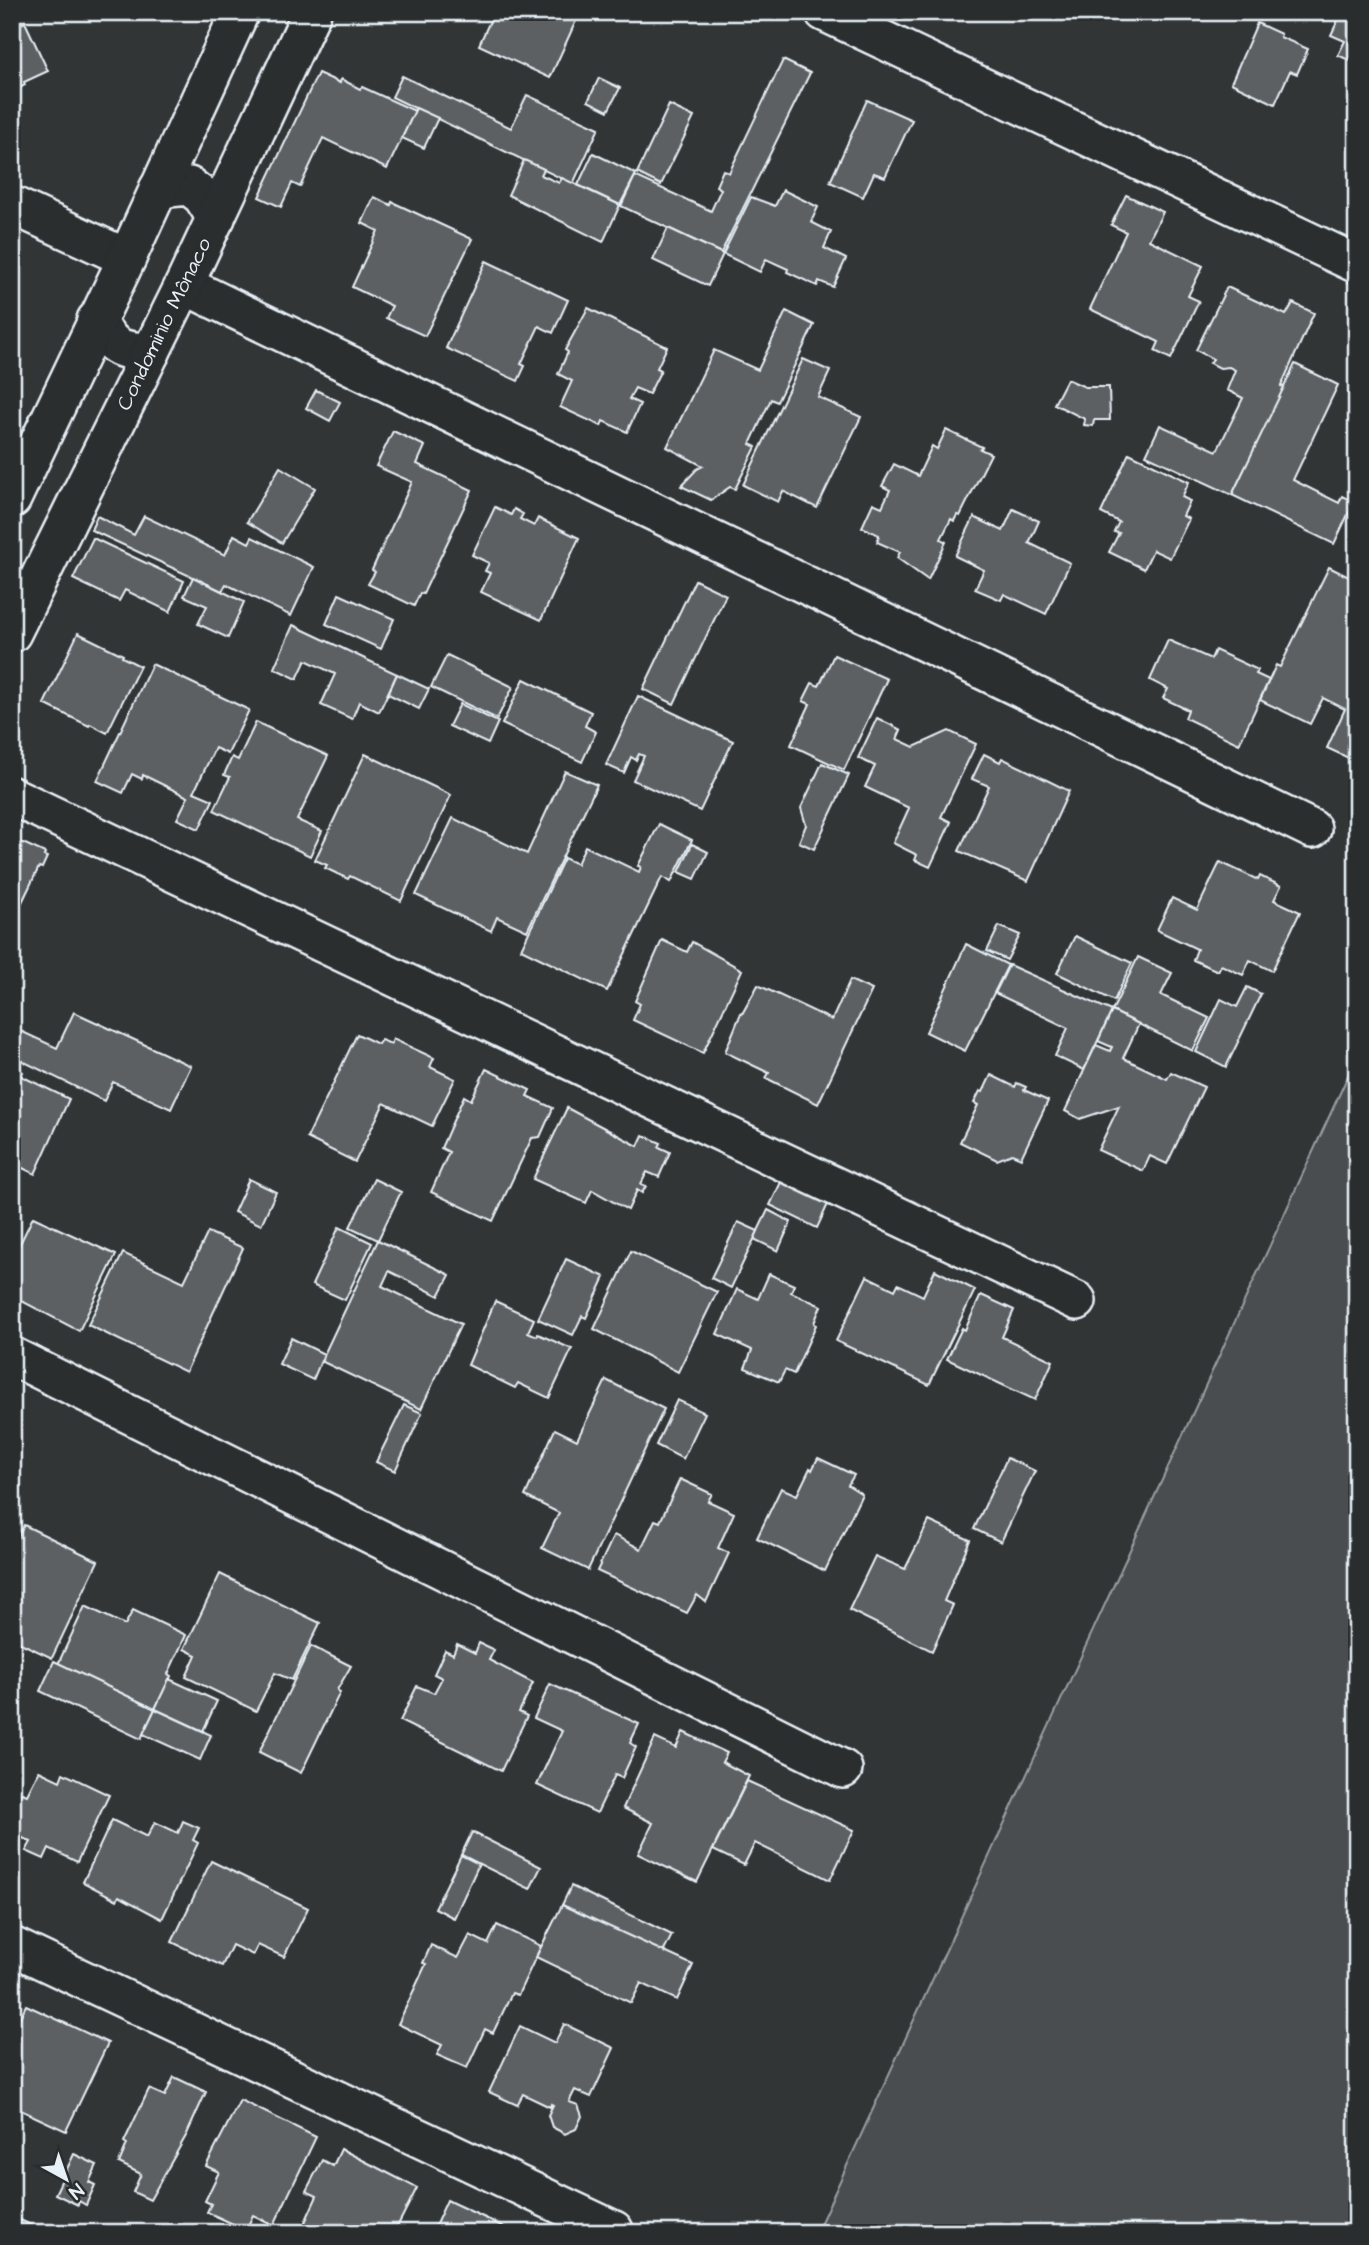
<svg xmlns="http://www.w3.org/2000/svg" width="1369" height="2245" viewBox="0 0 1369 2245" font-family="'Architects Daughter',sans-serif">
<rect width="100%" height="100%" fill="#323536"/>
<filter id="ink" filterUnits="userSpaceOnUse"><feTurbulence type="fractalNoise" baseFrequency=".0143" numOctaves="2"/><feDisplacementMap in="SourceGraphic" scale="14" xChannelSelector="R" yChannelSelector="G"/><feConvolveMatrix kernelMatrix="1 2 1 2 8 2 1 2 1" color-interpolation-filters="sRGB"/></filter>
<g filter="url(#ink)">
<!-- green -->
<path fill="#494d4f" stroke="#989fa4" stroke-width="2" d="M 1357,1056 L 1357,2233 L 816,2233 Z"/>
<!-- building -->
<g fill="#5c6063" stroke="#e8f1f8" stroke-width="2">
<path d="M 494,12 L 580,12 L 550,78 L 479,45 Z"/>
<path d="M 1342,12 L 1357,12 L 1357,64 L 1338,55 L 1345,41 L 1331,35 Z"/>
<path d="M 25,22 L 48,71 L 24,82 L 25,85 L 12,92 L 12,28 Z"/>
<path d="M 1257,23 L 1281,34 L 1280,37 L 1308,49 L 1297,74 L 1290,71 L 1275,104 L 1231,83 Z"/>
<path d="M 783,60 L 810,73 L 721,253 L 621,206 L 635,176 L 711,211 L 721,189 L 716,186 L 723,170 L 729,173 Z"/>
<path d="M 318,73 L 340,83 L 341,79 L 360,89 L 362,87 L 415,111 L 387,169 L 323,138 L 300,187 L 292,183 L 281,207 L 259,197 Z"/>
<path d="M 402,76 L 511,128 L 527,95 L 599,128 L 573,184 L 392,97 Z"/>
<path d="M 599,78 L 620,88 L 608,111 L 588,101 Z"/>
<path d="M 867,100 L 912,120 L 885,177 L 874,173 L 863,197 L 830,182 Z"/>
<path d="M 669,105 L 694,117 L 661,185 L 637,173 Z"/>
<path d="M 416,108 L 438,118 L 424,148 L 402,138 Z"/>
<path d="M 593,153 L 636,174 L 620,205 L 578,185 Z"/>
<path d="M 524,160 L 544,169 L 541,175 L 559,183 L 562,178 L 620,205 L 603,242 L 508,195 Z"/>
<path d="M 783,190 L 818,207 L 811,222 L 831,232 L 824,248 L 846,259 L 833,287 L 819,281 L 817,286 L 787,272 L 788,269 L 766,259 L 760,272 L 723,254 L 751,197 L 775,206 Z"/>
<path d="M 1126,195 L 1163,212 L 1149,240 L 1203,266 L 1188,296 L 1199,301 L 1171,359 L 1155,351 L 1159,342 L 1090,309 L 1126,232 L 1111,225 Z"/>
<path d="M 374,197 L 391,205 L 392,202 L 472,239 L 425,336 L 386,318 L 392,306 L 352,287 L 378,231 L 362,223 Z"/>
<path d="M 668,228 L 723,254 L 708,286 L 653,260 Z"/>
<path d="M 486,261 L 568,300 L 553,333 L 539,326 L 521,364 L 525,366 L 518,381 L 446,348 Z"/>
<path d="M 1227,287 L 1286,315 L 1293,303 L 1314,313 L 1281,386 L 1285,387 L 1232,495 L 1146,455 L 1160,425 L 1217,451 L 1243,398 L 1227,390 L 1235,370 L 1229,367 L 1220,368 L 1210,363 L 1213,359 L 1196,350 Z"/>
<path d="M 588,308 L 667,347 L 657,368 L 661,370 L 649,394 L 635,388 L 629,399 L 640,404 L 627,432 L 603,421 L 601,426 L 560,407 L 572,381 L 558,374 L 568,352 L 565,350 Z"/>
<path d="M 786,311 L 814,325 L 777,402 L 771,399 L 750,444 L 756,447 L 735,489 L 730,487 L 711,500 L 681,486 L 697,469 L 703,466 L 667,447 L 714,350 L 758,370 Z"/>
<path d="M 803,359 L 830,371 L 818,397 L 861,417 L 817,508 L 783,491 L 778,502 L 743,485 Z"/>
<path d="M 1295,364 L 1338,385 L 1293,480 L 1339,503 L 1342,496 L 1354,502 L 1334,544 L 1232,495 Z"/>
<path d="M 1067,379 L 1085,387 L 1109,387 L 1110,420 L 1094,420 L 1093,426 L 1084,425 L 1085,419 L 1054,404 Z"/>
<path d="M 316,390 L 340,402 L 330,421 L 306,408 Z"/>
<path d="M 946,430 L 982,447 L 980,449 L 991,454 L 960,516 L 957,515 L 954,521 L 951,519 L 941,539 L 946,542 L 928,580 L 897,558 L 900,552 L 877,542 L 879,535 L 862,527 L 873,503 L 882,507 L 890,490 L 882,486 L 894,464 L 918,476 L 932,446 L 937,449 Z"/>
<path d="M 393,431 L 425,446 L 417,464 L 472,490 L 423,594 L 420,593 L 414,606 L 368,584 L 375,572 L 372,570 L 412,482 L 376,466 Z"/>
<path d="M 1129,453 L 1189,482 L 1182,497 L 1190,501 L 1183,516 L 1189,519 L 1170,558 L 1153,550 L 1144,569 L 1109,552 L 1119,533 L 1114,532 L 1119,522 L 1101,513 Z"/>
<path d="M 280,467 L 315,488 L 282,543 L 247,522 Z"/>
<path d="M 495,507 L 511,515 L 514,509 L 523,514 L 520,519 L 534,526 L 538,518 L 579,538 L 541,620 L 481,592 L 490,573 L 485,571 L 489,563 L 472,555 Z"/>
<path d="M 1013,509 L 1039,521 L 1029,543 L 1070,563 L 1046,614 L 1004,594 L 1001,600 L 975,589 L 984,570 L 955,556 L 974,517 L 1003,531 Z"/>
<path d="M 97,516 L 134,535 L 144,516 L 225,555 L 234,535 L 249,543 L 252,537 L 314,567 L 291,616 L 226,584 L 222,591 L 91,530 Z"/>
<path d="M 93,538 L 184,581 L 170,612 L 125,590 L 119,601 L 73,579 Z"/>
<path d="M 1329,567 L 1357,581 L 1357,619 L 1351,631 L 1357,634 L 1357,762 L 1327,748 L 1345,709 L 1323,698 L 1310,724 L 1260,700 L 1276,665 L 1280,667 Z"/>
<path d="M 193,577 L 244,602 L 228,638 L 198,624 L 207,606 L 184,596 Z"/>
<path d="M 695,580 L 726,595 L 674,704 L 643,689 Z"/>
<path d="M 339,594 L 394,619 L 381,649 L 326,624 Z"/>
<path d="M 293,625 L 397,674 L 379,712 L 359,702 L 352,719 L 321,705 L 335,674 L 306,660 L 297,679 L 274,668 Z"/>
<path d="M 78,633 L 123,655 L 122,657 L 140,666 L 107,733 L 90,724 L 89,726 L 44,704 Z"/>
<path d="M 1168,640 L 1211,659 L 1215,650 L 1258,670 L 1256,674 L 1269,680 L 1239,744 L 1185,718 L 1188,710 L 1163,698 L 1168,689 L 1150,680 Z"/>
<path d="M 447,655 L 513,687 L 497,719 L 431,687 Z"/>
<path d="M 834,655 L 887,679 L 844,770 L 791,745 L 810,704 L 803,701 L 812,683 L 819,686 Z"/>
<path d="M 152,664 L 249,710 L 228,754 L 215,748 L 194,792 L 213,800 L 199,829 L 177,819 L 188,797 L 143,775 L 142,779 L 132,774 L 123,793 L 97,781 Z"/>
<path d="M 397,674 L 429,689 L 419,709 L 388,694 Z"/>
<path d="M 524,679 L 591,712 L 585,726 L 596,732 L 582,762 L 502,724 Z"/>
<path d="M 638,696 L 733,741 L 700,811 L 633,780 L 644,756 L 639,754 L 636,760 L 631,757 L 624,773 L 606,765 Z"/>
<path d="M 460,704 L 498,722 L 488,744 L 449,726 Z"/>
<path d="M 877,718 L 901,730 L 897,739 L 914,747 L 949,731 L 976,744 L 941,817 L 951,822 L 930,867 L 915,860 L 917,855 L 893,843 L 909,808 L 865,787 L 875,766 L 858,758 Z"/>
<path d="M 256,722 L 328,756 L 297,820 L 322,831 L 310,856 L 214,810 L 230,777 L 224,775 L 232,757 L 238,760 Z"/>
<path d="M 365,754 L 451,795 L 401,901 L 350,876 L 348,879 L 325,868 L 327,865 L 315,860 Z"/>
<path d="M 984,754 L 1000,762 L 1002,758 L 1069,791 L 1028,881 L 959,851 L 989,786 L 972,779 Z"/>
<path d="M 822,763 L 849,775 L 814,849 L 799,842 L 806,825 L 801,808 Z"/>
<path d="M 565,771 L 597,785 L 527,931 L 497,917 L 491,931 L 416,895 L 453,818 L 527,854 Z"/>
<path d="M 659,824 L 692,840 L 671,882 L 662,877 L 607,991 L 521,949 L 564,858 L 577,864 L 585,846 L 639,872 L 641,867 L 638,866 Z"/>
<path d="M 12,838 L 45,853 L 44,856 L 47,857 L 42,868 L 39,867 L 12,923 Z"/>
<path d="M 692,844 L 708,852 L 695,879 L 679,872 Z"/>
<path d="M 1220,862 L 1258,880 L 1260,876 L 1281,886 L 1274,900 L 1300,912 L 1272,971 L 1250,960 L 1243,975 L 1221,965 L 1218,971 L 1193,960 L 1197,949 L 1157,930 L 1172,898 L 1197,910 Z"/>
<path d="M 999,926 L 1020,935 L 1007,960 L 987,951 Z"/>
<path d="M 1075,936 L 1132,963 L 1114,1001 L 1057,973 Z"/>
<path d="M 662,940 L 687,952 L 692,942 L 742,970 L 703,1053 L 633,1020 L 640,1004 L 635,1001 Z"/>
<path d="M 966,944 L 1008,965 L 965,1051 L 926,1032 Z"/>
<path d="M 1138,957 L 1172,973 L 1161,995 L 1209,1018 L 1193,1051 L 1112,1011 Z"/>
<path d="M 1009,965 L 1112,1011 L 1084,1070 L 1055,1056 L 1068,1028 L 995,993 Z"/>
<path d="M 850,980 L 872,990 L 818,1104 L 766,1078 L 769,1073 L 725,1052 L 741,1013 L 742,1014 L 758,985 L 832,1020 Z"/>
<path d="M 1247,987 L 1261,994 L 1226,1067 L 1196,1052 L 1221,999 L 1237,1007 Z"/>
<path d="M 1112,1011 L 1139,1024 L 1123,1058 L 1167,1079 L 1171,1072 L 1204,1087 L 1167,1164 L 1150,1156 L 1143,1171 L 1098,1150 L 1119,1106 L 1080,1119 L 1065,1111 L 1096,1045 L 1110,1051 L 1112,1047 L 1098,1041 Z"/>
<path d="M 74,1012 L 191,1066 L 171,1109 L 113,1082 L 104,1101 L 12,1056 L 12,1027 L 57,1048 Z"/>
<path d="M 357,1034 L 378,1044 L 381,1040 L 391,1044 L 393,1039 L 434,1058 L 430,1067 L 455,1079 L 432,1126 L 384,1103 L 355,1162 L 307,1138 Z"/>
<path d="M 12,1067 L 23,1072 L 21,1076 L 69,1099 L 35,1174 L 12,1163 Z"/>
<path d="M 486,1069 L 530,1090 L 527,1096 L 553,1108 L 540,1137 L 532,1138 L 493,1221 L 431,1192 L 449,1152 L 441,1148 L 464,1096 L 471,1100 Z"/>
<path d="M 991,1075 L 1015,1087 L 1017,1083 L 1026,1087 L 1024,1090 L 1048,1101 L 1021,1158 L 1012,1154 L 997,1160 L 960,1142 L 978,1105 L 974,1103 L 980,1091 L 983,1092 Z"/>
<path d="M 567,1108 L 638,1146 L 643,1135 L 661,1143 L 659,1147 L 670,1152 L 659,1177 L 647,1172 L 641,1184 L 646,1186 L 642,1193 L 637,1190 L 628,1210 L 592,1190 L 586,1203 L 533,1179 Z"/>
<path d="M 249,1179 L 276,1192 L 261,1225 L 234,1212 Z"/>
<path d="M 374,1179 L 401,1192 L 378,1240 L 350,1227 Z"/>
<path d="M 782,1180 L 829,1202 L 817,1228 L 770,1205 Z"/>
<path d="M 768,1210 L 791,1222 L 778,1251 L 754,1239 Z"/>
<path d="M 33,1217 L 116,1255 L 79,1331 L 12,1296 L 12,1260 Z"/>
<path d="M 738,1222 L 758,1231 L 731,1288 L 711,1278 Z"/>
<path d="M 339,1227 L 372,1243 L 345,1300 L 312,1285 Z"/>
<path d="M 208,1232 L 243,1248 L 186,1372 L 88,1325 L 123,1253 L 184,1282 Z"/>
<path d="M 378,1240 L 450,1275 L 439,1296 L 389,1271 L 382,1286 L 461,1324 L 421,1409 L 321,1361 Z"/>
<path d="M 631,1251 L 717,1292 L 678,1372 L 594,1329 Z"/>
<path d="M 566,1259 L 605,1277 L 586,1318 L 582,1316 L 573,1335 L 538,1319 Z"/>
<path d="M 935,1270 L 975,1290 L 929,1385 L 836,1341 L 867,1276 L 895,1290 L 898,1284 L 923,1296 Z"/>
<path d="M 769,1274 L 794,1285 L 791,1292 L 821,1306 L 814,1323 L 816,1325 L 794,1374 L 785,1370 L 779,1382 L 745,1368 L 752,1350 L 717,1334 L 737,1289 L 758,1299 Z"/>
<path d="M 981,1295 L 1014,1310 L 1002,1337 L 1053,1361 L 1035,1400 L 947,1359 L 962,1328 L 965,1330 Z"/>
<path d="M 495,1301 L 534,1319 L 528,1332 L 537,1336 L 538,1334 L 572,1349 L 549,1398 L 518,1383 L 515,1388 L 468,1365 Z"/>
<path d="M 291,1338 L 324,1354 L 313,1380 L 279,1364 Z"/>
<path d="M 606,1380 L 664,1409 L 588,1570 L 542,1548 L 559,1513 L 525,1496 L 555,1429 L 577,1440 Z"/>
<path d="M 677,1400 L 705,1413 L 683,1459 L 656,1445 Z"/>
<path d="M 404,1405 L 422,1413 L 395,1471 L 376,1462 Z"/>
<path d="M 818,1458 L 854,1475 L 848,1485 L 862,1494 L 825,1571 L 757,1538 L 781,1488 L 797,1495 L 810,1468 L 812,1470 Z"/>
<path d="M 1007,1458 L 1035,1471 L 1001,1542 L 974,1529 Z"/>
<path d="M 680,1479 L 712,1494 L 708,1501 L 734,1513 L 718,1548 L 729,1553 L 706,1602 L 697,1595 L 687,1613 L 597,1571 L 614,1535 L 641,1549 L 655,1520 L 660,1522 Z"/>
<path d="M 929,1521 L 970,1540 L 944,1601 L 953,1605 L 932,1651 L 849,1610 L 875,1556 L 905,1569 Z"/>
<path d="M 24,1525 L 98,1561 L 52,1658 L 12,1639 L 12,1549 Z"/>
<path d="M 220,1574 L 320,1623 L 292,1680 L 275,1673 L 256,1711 L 186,1677 L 196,1655 L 184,1649 Z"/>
<path d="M 85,1606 L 125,1625 L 133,1610 L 186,1635 L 168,1674 L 171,1676 L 155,1709 L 58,1664 Z"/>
<path d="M 479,1643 L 494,1650 L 489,1660 L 533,1683 L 519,1712 L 527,1716 L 501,1771 L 400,1721 L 417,1686 L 434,1693 L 442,1678 L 434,1674 L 445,1650 L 453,1654 L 457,1644 L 475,1653 Z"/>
<path d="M 311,1646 L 351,1666 L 337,1690 L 340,1692 L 301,1773 L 259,1752 Z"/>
<path d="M 54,1661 L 155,1709 L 141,1739 L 40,1691 Z"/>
<path d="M 169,1679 L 217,1701 L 203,1731 L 155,1709 Z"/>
<path d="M 550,1684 L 639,1724 L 630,1743 L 636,1747 L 622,1778 L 615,1775 L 597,1813 L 537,1785 L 562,1731 L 534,1718 Z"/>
<path d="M 155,1709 L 211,1735 L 200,1760 L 143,1734 Z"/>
<path d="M 683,1732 L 727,1753 L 722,1762 L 749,1776 L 697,1882 L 638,1854 L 653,1823 L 623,1808 L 655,1738 L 676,1748 Z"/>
<path d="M 39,1771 L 60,1781 L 63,1773 L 109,1795 L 77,1862 L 49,1848 L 44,1859 L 26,1851 L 31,1842 L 12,1833 L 15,1818 L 12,1817 L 12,1795 L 22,1793 L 27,1795 Z"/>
<path d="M 747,1781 L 854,1830 L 830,1880 L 755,1843 L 744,1865 L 713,1850 Z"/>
<path d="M 112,1820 L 147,1837 L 155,1822 L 178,1833 L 183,1821 L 199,1828 L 193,1840 L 198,1843 L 162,1919 L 119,1896 L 117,1900 L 83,1882 Z"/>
<path d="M 472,1832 L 541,1867 L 530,1889 L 461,1855 Z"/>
<path d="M 461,1855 L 479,1864 L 454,1918 L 435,1908 Z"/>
<path d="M 211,1861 L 308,1908 L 284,1957 L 258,1945 L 253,1955 L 232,1945 L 222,1966 L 172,1942 Z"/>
<path d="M 571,1886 L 672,1935 L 663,1953 L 562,1905 Z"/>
<path d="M 562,1905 L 693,1965 L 677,2000 L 641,1983 L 631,2003 L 536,1957 Z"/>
<path d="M 497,1925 L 541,1946 L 518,1995 L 512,1993 L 493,2033 L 485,2029 L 467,2068 L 437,2055 L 442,2045 L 398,2024 L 426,1964 L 423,1963 L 431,1945 L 458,1958 L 470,1935 L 488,1944 Z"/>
<path d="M 26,2005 L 108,2043 L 66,2131 L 12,2106 L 12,2033 Z"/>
<path d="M 564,2024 L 614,2048 L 591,2097 L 575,2090 L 569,2102 L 578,2105 L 582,2116 L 576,2129 L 565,2134 L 552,2127 L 548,2115 L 553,2105 L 551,2104 L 550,2107 L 523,2094 L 517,2105 L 489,2092 L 520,2026 L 555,2043 Z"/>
<path d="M 174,2077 L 206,2092 L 187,2134 L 150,2200 L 133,2192 L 141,2174 L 119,2163 L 127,2144 L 124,2142 L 149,2089 L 165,2096 Z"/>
<path d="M 240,2100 L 316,2137 L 274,2225 L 253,2215 L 246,2230 L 207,2212 L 211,2204 L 205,2201 L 219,2172 L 206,2166 Z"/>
<path d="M 341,2149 L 417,2188 L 395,2231 L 383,2226 L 380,2233 L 304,2233 L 301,2231 L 317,2196 L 306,2191 L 322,2160 L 333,2166 Z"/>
<path d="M 74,2154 L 97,2165 L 89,2182 L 95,2185 L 86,2205 L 79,2201 L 78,2205 L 55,2194 Z"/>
<path d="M 447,2200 L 451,2202 L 517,2233 L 432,2233 Z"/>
<path d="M 12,2216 L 33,2226 L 30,2233 L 12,2233 Z"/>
</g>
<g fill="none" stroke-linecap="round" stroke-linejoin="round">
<defs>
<g id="minor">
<path d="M 824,12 L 1357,264"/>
<path d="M 158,189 L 189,186 L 202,196 L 216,218"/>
<path d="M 12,205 L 127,258"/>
<path d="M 184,285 L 1312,829"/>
<path d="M 96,320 C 113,348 118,351 151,352"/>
<path d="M 12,499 L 127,258 L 240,12"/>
<path d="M 12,633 L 184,285 L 312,12"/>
<path d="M 12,796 L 1077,1301"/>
<path d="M 12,1356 L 843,1769"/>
<path d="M 12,1946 L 614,2230"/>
</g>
</defs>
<!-- minor casing -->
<use href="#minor" stroke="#e8f1f8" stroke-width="42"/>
<!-- minor -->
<use href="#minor" stroke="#2a2d2e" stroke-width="37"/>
</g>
</g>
<g text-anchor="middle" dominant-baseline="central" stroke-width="7" stroke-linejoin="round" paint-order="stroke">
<!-- street labels -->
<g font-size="21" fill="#e8f1f8" stroke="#2a2d2e">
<text transform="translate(164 324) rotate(-64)">Condominio Mônaco</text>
</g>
</g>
<!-- margin -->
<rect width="1369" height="2245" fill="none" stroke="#2a2d2e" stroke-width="42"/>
<rect x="21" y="21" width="1327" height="2203" fill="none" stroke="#e8f1f8" stroke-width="2.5" filter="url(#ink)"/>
<!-- north arrow -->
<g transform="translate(66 2179) rotate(140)" stroke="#2a2d2e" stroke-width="5" paint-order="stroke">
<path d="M0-5L12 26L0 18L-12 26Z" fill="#e8f1f8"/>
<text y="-10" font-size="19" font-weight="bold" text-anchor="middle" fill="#e8f1f8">N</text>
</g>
</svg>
